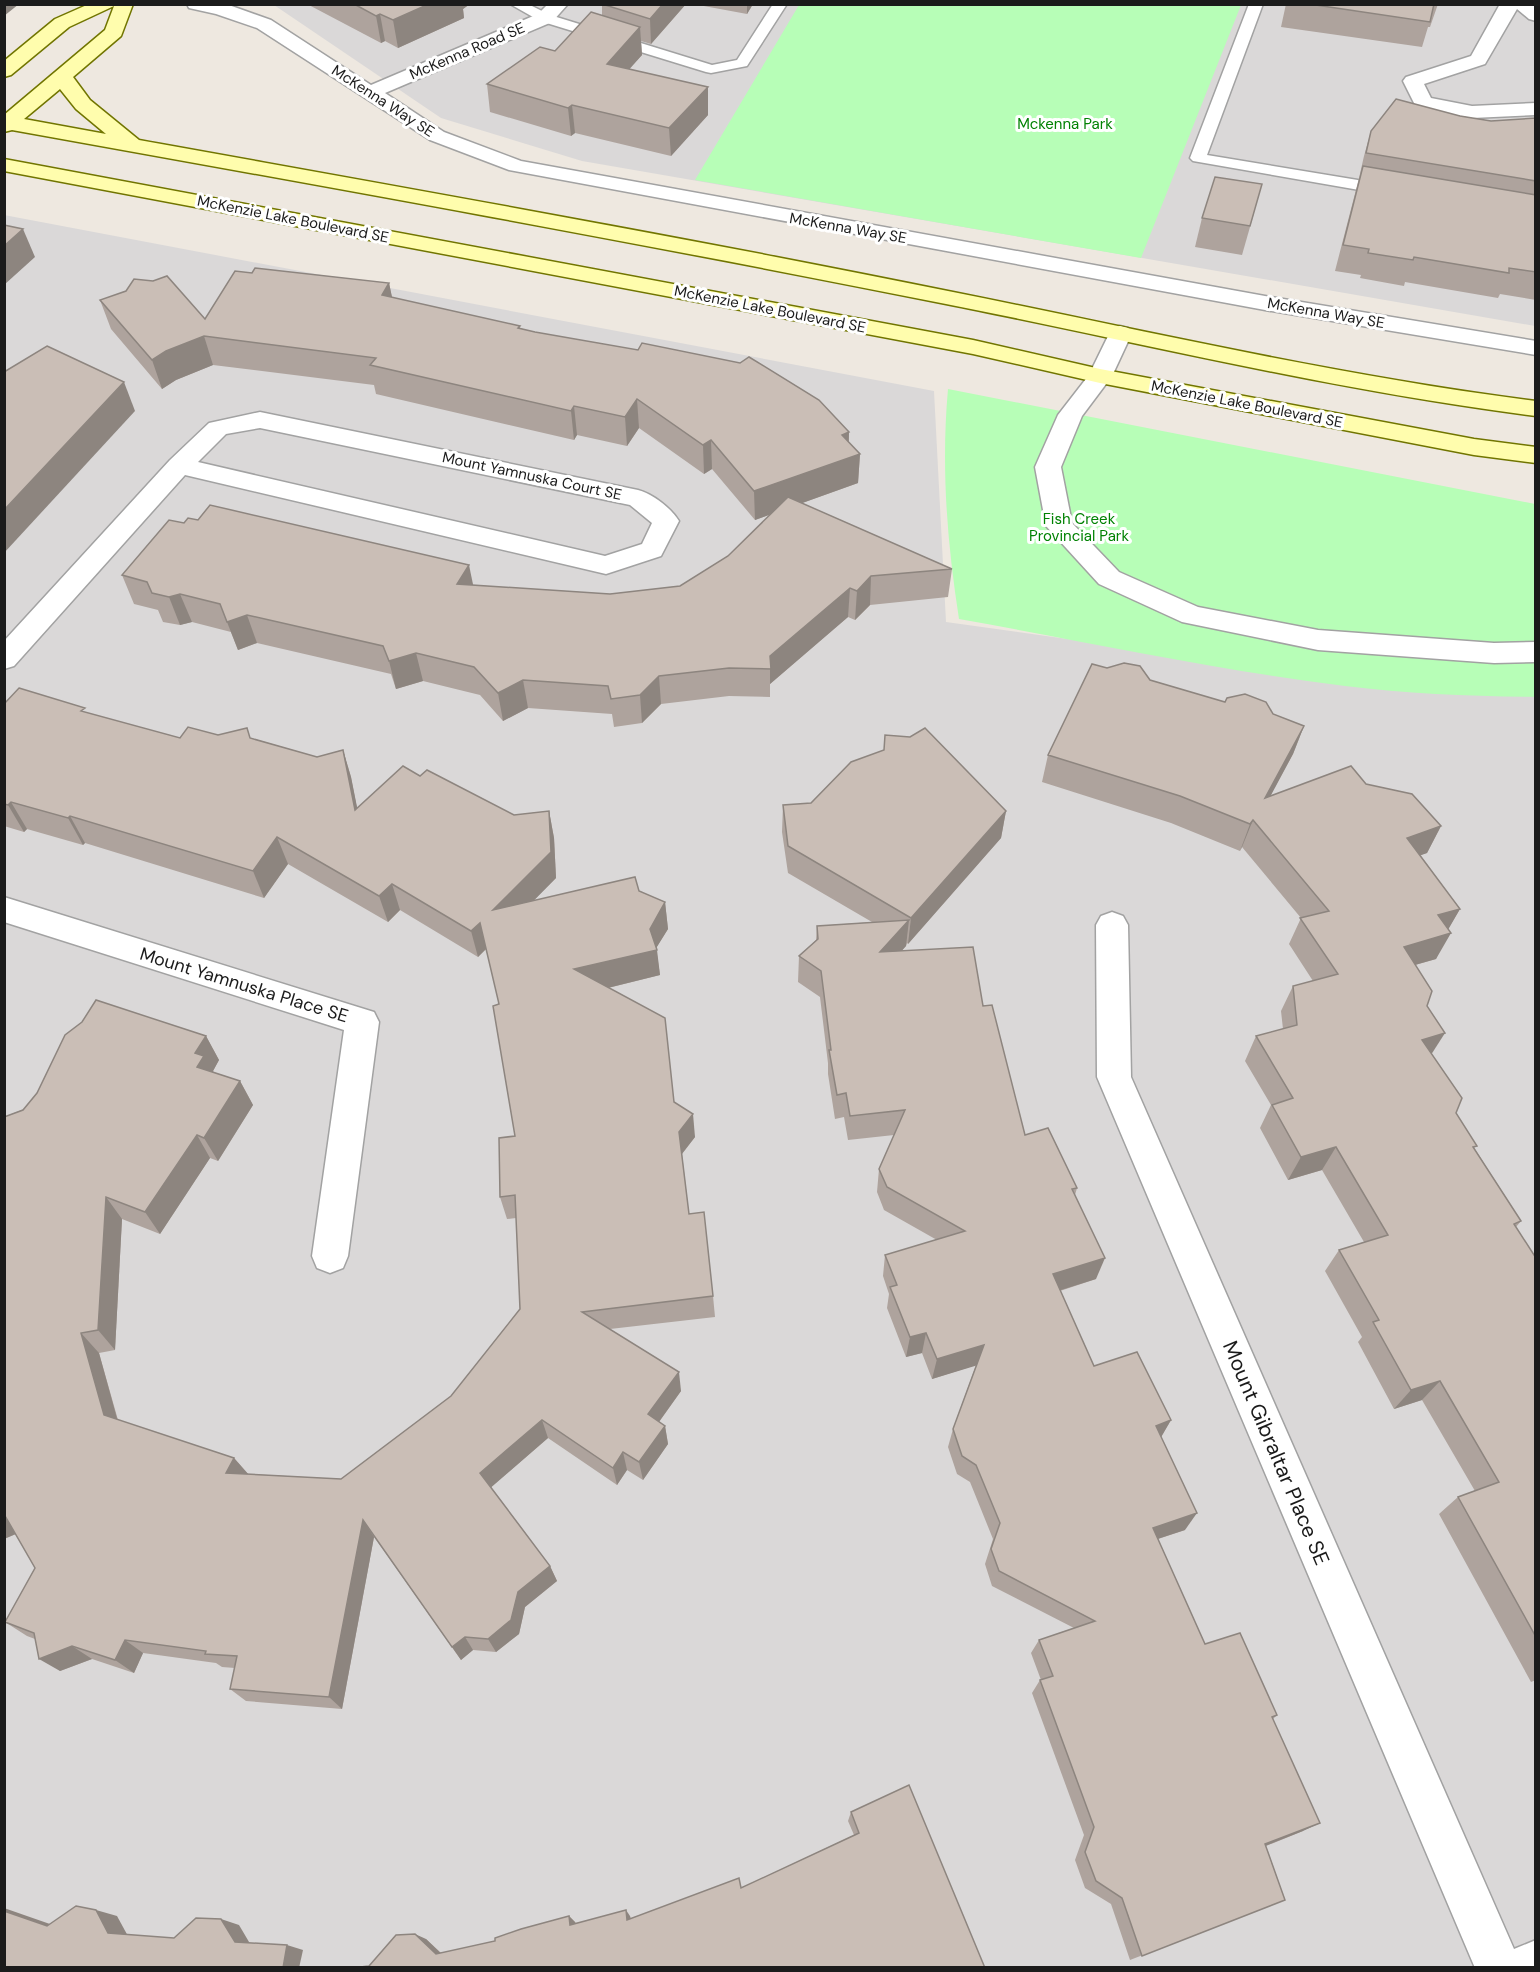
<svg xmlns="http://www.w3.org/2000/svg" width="1540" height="1972" viewBox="0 0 1540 1972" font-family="'DM Sans',sans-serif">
<rect width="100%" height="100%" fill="#eee8e0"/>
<!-- residential -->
<g fill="#dad8d8">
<path d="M 274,5 L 1535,5 L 1535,326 L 582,161 L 441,118 Z"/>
<path d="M 4,215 L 934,391 L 946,622 L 1402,686 L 1535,687 L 1535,1967 L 5,1967 Z"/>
</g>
<!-- park -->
<g fill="#b7feb7">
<path d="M 799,5 L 799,4 L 1241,5 L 1141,258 L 695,180 Z"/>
<path d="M 948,389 L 1535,504 L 1535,697 C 1472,696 1408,694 1345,686 C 1216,670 1088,642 959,619 C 947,542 941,467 948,389 Z"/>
</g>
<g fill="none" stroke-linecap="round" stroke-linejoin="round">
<defs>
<g id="lane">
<path d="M 510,4 L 528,4 L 550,15 L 712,65 L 737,60 L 773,4 L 787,4 L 747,66 L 711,73 L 706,72 L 540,21 Z"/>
<path d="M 1249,4 L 1263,4 L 1207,155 L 1388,185 L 1396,190 L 1394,193 L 1388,195 L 1193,161 L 1190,158 Z"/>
</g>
<g id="street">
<path d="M 187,4 L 226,4 L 271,20 L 371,85 L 538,14 L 548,4 L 568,4 L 552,22 L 385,93 L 444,132 L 521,161 L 1265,296 L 1536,341 L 1536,355 L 1265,310 L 509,170 L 430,140 L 257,28 L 216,14 L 189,8 Z"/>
<path d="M 1500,4 L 1534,4 L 1536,21 L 1529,19 L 1517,9 L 1485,64 L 1424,84 L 1431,98 L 1472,106 L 1536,103 L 1536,115 L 1472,118 L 1416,107 L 1403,81 L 1406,77 L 1471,56 Z"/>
<path d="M 1120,326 L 1128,328 L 1132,333 L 1112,376 L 1082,416 L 1061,467 L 1072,523 L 1119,572 L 1198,607 L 1318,630 L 1494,643 L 1536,642 L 1536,662 L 1494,663 L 1318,650 L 1182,622 L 1099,584 L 1046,526 L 1035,467 L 1058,415 L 1089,375 L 1112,328 Z"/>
<path d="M 260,412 L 638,490 C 653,494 671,508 679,521 L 661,556 L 606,574 L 185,475 L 14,666 L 4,669 L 4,641 L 170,460 L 209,423 ZM 260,428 L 630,505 L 652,523 L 642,544 L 605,556 L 198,462 L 226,434 Z"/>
<path d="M 4,897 L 374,1012 L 379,1022 L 348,1256 L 343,1268 L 330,1273 L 317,1268 L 312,1256 L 344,1030 L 4,922 Z"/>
<path d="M 1112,912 L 1123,916 L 1128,925 L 1131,1077 L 1514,1949 L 1536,1940 L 1536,1968 L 1475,1968 L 1097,1077 L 1096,925 L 1101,916 Z"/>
</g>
<g id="secondary">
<path d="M 89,4 L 133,4 L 121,36 L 73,77 L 90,100 L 139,140 C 410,189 683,237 953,292 C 1147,331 1339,376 1536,401 L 1536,416 C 1337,391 1143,343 946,304 C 636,242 324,186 12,130 L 4,132 L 4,115 L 105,30 L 114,6 L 69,27 L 11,75 L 4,77 L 4,61 L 55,19 ZM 60,89 L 76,109 L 106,134 L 24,119 Z"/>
<path d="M 4,159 L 973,340 L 1100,369 L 1474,439 L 1536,447 L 1536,463 L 1474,455 L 1100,383 L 973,354 L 4,171 Z"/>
</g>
</defs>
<!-- lane casing -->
<use href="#lane" stroke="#a2a2a2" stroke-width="3"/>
<!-- street casing -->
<use href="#street" stroke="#a2a2a2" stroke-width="3"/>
<!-- secondary casing -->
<use href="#secondary" stroke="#717500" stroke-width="3"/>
<!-- lane -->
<use href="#lane" fill="#fff" fill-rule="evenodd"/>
<!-- street -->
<use href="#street" fill="#fff" fill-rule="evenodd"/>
<!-- secondary -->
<use href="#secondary" fill="#fffdad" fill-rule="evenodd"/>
</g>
<!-- wall -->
<g fill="#aea39d">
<path d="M 307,4 L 470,4 L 463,9 L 464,18 L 398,48 L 385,41 L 381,43 Z"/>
<path d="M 602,4 L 686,4 L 651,44 L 641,41 L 642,55 L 629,69 L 708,87 L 708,115 L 671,156 L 575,133 L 571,136 L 490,112 L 487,84 L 555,51 L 602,16 Z"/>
<path d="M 693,4 L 753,4 L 747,14 Z"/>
<path d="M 1286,4 L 1438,4 L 1430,27 L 1428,27 L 1422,47 L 1281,27 Z"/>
<path d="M 1460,116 L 1491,121 L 1536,118 L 1536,300 L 1500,294 L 1498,298 L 1405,282 L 1404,286 L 1360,278 L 1361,275 L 1335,271 L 1359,178 L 1364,156 L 1371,131 Z"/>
<path d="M 1254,213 L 1242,255 L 1195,247 L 1202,218 Z"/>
<path d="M 389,283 L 392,298 L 520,326 L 520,328 L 849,432 L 849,443 L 860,454 L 858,483 L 802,503 L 952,569 L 948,597 L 870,605 L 855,620 L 848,617 L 770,684 L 770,697 L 729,696 L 661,704 L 642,723 L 614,727 L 612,714 L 528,708 L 503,721 L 480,695 L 423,681 L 396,689 L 391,674 L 257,643 L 238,650 L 231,632 L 192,622 L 180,625 L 163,622 L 158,610 L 134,604 L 122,575 L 473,585 L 610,594 L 680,586 L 728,556 L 771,514 L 755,520 L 712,469 L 704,474 L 639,428 L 627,446 L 577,435 L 574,440 L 376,394 L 374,385 L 213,365 L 176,380 L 162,389 L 111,329 L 100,300 L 205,319 Z"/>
<path d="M 1150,680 L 1225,702 L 1273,714 L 1304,726 L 1293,754 L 1270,796 L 1366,784 L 1441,826 L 1427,853 L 1420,855 L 1460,909 L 1448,929 L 1436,959 L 1415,965 L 1427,1006 L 1431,1054 L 1456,1113 L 1475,1149 L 1521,1221 L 1516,1227 L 1536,1258 L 1536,1680 L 1531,1682 L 1439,1514 L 1458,1497 L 1475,1491 L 1422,1400 L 1394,1409 L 1358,1342 L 1362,1337 L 1325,1271 L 1339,1250 L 1364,1242 L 1322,1170 L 1288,1180 L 1260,1128 L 1271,1105 L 1245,1061 L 1256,1036 L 1283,1029 L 1281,1011 L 1293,986 L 1313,981 L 1289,944 L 1301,918 L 1242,847 L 1240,851 L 1171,823 L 1042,782 L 1048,755 Z"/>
<path d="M 4,704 L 87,713 L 180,738 L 218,735 L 251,738 L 317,757 L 343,750 L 351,777 L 357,808 L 420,776 L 514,815 L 549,811 L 554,838 L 556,878 L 534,900 L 639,891 L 665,902 L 668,929 L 656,948 L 660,975 L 608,988 L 695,1137 L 682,1154 L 689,1214 L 713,1296 L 715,1317 L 610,1329 L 681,1391 L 659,1422 L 665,1426 L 668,1444 L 643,1480 L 627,1470 L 617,1485 L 548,1438 L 491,1487 L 550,1566 L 557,1581 L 525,1607 L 519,1634 L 496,1652 L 473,1650 L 461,1660 L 374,1537 L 342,1709 L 246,1701 L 230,1689 L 235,1668 L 222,1667 L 216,1663 L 143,1653 L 134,1673 L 92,1659 L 60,1671 L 35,1639 L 27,1636 L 5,1622 L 35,1568 L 16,1534 L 4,1539 L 4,1117 L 206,1036 L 219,1060 L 213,1071 L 213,1072 L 240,1081 L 253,1105 L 218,1161 L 210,1158 L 160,1234 L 122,1219 L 115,1350 L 99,1353 L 118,1420 L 234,1458 L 248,1474 L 341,1479 L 451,1396 L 520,1309 L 516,1218 L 507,1219 L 500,1197 L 515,1136 L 499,1004 L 486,949 L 478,957 L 400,910 L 388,922 L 288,864 L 264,898 L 85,843 L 83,845 L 27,829 L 24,832 L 4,826 Z"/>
<path d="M 783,805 L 1006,811 L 1001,838 L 908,944 L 907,943 L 906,946 L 901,951 L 983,1006 L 1025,1135 L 1077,1188 L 1075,1195 L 1096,1279 L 1060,1291 L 1094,1366 L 1171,1420 L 1161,1437 L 1185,1530 L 1158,1539 L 1205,1644 L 1277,1715 L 1273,1719 L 1303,1831 L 1266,1846 L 1285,1900 L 1130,1960 L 1111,1904 L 1085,1888 L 1075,1860 L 1084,1835 L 1032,1693 L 1040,1680 L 1041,1680 L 1031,1653 L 1039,1640 L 1074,1628 L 992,1586 L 985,1564 L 993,1539 L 970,1482 L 957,1474 L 948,1447 L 953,1429 L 976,1365 L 932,1379 L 922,1353 L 906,1357 L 887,1308 L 889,1294 L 883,1276 L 885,1255 L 937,1240 L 884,1210 L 877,1192 L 879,1169 L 894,1135 L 848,1140 L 844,1117 L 835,1119 L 828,1074 L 828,1063 L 820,997 L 798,982 L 799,956 L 816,940 L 817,926 L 872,922 L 788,873 L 782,832 Z"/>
<path d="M 851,1812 L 985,1968 L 369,1966 L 426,1939 L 441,1953 L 495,1941 L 569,1916 L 576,1923 L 630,1916 L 631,1919 L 741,1888 L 854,1835 L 848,1821 Z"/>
</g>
<!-- shaded-wall -->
<g fill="#8d857f">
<path d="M 4,4 L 19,4 L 4,16 Z"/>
<path d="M 429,4 L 470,4 L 463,9 L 464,18 L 398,48 L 393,20 Z"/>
<path d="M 663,4 L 686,4 L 651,44 L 650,19 Z"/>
<path d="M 747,4 L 753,4 L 747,14 Z"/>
<path d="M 380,14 L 385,41 L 381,43 L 376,16 Z"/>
<path d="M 640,27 L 642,55 L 609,92 L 607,64 Z"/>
<path d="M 708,87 L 708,115 L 671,156 L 669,128 Z"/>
<path d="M 572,105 L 575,133 L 571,136 L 568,108 Z"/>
<path d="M 23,229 L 35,257 L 4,285 L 4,246 Z"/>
<path d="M 389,283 L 395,311 L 382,295 Z"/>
<path d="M 204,336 L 213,365 L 176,380 L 162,389 L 152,360 L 166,351 Z"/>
<path d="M 124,382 L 135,411 L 4,553 L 4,510 Z"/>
<path d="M 637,399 L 639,428 L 627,446 L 625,417 Z"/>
<path d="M 574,406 L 577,435 L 574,440 L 571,411 Z"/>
<path d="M 849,432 L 848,458 L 860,454 L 858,483 L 755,520 L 754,491 L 842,435 Z"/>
<path d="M 711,440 L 712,469 L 704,474 L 703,445 Z"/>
<path d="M 469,565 L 475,594 L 457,584 Z"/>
<path d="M 871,576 L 870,605 L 855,620 L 857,591 Z"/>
<path d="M 850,588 L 848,617 L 770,684 L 770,656 Z"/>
<path d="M 180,594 L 192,622 L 180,625 L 169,597 Z"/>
<path d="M 247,615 L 257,643 L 238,650 L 227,622 Z"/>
<path d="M 416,653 L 423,681 L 396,689 L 389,661 Z"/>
<path d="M 659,676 L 661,704 L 642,723 L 640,695 Z"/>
<path d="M 523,680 L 528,708 L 503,721 L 498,693 Z"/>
<path d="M 1304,726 L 1293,754 L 1255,825 L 1265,798 Z"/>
<path d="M 343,750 L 351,777 L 363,837 L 355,810 Z"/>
<path d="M 11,802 L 27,829 L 24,832 L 8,805 Z"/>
<path d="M 549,811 L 554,838 L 556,878 L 499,936 L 493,910 Z"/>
<path d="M 1006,811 L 1001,838 L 908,944 L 911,918 Z"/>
<path d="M 70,816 L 85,843 L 83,845 L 68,818 Z"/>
<path d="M 1253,820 L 1242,847 L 1240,851 L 1250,824 Z"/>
<path d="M 1441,826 L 1427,853 L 1394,865 L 1407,838 Z"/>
<path d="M 277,837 L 288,864 L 264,898 L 253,871 Z"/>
<path d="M 392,884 L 400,910 L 388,922 L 379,896 Z"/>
<path d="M 665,902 L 668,929 L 655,950 L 657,950 L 660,975 L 579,995 L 574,969 L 650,929 Z"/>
<path d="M 1460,909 L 1445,935 L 1451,933 L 1436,959 L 1390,972 L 1404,947 L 1438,915 Z"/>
<path d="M 909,920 L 906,946 L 878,978 L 880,952 Z"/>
<path d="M 480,923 L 486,949 L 478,957 L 471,931 Z"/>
<path d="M 1445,1033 L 1429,1058 L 1422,1040 Z"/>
<path d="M 206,1036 L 219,1060 L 213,1071 L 218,1080 L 197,1067 L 195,1053 Z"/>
<path d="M 240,1081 L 253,1105 L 218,1161 L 204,1138 Z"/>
<path d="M 693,1114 L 695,1137 L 681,1155 L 679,1132 Z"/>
<path d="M 197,1135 L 210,1158 L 160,1234 L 145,1212 Z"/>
<path d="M 1336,1147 L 1322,1170 L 1288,1180 L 1301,1157 Z"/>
<path d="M 106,1197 L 122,1219 L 115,1350 L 98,1330 Z"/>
<path d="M 1105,1258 L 1096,1279 L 1045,1295 L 1053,1274 Z"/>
<path d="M 81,1333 L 99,1353 L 121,1433 L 104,1415 Z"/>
<path d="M 926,1333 L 922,1353 L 906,1357 L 910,1337 Z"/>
<path d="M 984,1345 L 978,1365 L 932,1379 L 937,1359 Z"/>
<path d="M 679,1372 L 681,1391 L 651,1433 L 648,1414 Z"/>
<path d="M 1440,1381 L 1422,1400 L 1394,1409 L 1411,1390 Z"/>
<path d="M 542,1420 L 548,1438 L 488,1490 L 480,1473 Z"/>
<path d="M 1171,1420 L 1160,1439 L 1156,1426 Z"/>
<path d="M 665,1426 L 668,1444 L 643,1480 L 639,1462 Z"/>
<path d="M 623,1452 L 627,1470 L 617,1485 L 613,1468 Z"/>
<path d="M 234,1458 L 249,1475 L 226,1473 Z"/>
<path d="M 1197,1513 L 1185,1530 L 1142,1544 L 1153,1528 Z"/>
<path d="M 4,1514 L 25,1530 L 4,1539 Z"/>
<path d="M 363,1520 L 374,1537 L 342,1709 L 329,1697 Z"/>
<path d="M 550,1566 L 557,1581 L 525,1607 L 519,1634 L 496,1652 L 488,1639 L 518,1592 Z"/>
<path d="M 465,1637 L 473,1650 L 461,1660 L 452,1647 Z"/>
<path d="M 125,1640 L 143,1653 L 134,1673 L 115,1660 Z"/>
<path d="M 72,1646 L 92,1659 L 60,1671 L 39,1659 Z"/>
<path d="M 1320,1823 L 1303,1831 L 1250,1852 L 1265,1844 Z"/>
<path d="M 4,1908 L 70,1931 L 47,1926 L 4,1911 Z"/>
<path d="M 96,1910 L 117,1916 L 129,1938 L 108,1933 Z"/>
<path d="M 626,1910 L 630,1916 L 632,1926 L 627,1920 Z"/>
<path d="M 569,1916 L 575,1922 L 577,1930 L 570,1925 Z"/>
<path d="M 221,1919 L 239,1925 L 252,1947 L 235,1942 Z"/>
<path d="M 415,1934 L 426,1939 L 447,1959 L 436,1954 Z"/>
<path d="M 287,1945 L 303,1950 L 299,1968 L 283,1968 Z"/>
</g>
<!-- building -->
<g fill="#cabeb6" stroke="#8d857f" stroke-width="1.5">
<path d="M 354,4 L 429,4 L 393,20 L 380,14 L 376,16 Z"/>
<path d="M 602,4 L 663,4 L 650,19 Z"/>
<path d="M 1309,4 L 1434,4 L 1430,22 Z"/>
<path d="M 591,12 L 640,27 L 607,64 L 708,87 L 669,128 L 572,105 L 568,108 L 487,84 L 540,47 L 555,51 Z"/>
<path d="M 1396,99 L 1460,116 L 1491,121 L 1536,118 L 1536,181 L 1366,153 L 1371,131 Z"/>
<path d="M 1363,166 L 1536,195 L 1536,272 L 1509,268 L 1509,273 L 1414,257 L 1413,260 L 1368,253 L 1369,249 L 1343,245 Z"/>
<path d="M 1215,177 L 1262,184 L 1250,226 L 1202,218 Z"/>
<path d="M 4,225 L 23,229 L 4,246 Z"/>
<path d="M 255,268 L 389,283 L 382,295 L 520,326 L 518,328 L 535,332 L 638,350 L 642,343 L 740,363 L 749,357 L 819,400 L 849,432 L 842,435 L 860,454 L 754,491 L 711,440 L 703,445 L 637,399 L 625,417 L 574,406 L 571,411 L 370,365 L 376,358 L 204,336 L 166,351 L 152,360 L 100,300 L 126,291 L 134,279 L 153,281 L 167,276 L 205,319 L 235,271 L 252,273 Z"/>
<path d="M 47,346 L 124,382 L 4,510 L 4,372 Z"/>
<path d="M 788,497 L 952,569 L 871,576 L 857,591 L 850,588 L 770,656 L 771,669 L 729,668 L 659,676 L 640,695 L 611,699 L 608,686 L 523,680 L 498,693 L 474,667 L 416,653 L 389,661 L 383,646 L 247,615 L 227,622 L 220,604 L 180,594 L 169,597 L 152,593 L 147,582 L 122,575 L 169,520 L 184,523 L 188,518 L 198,520 L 210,505 L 469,565 L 457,584 L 610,594 L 680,586 L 728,556 Z"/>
<path d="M 1124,663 L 1140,666 L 1150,680 L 1225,702 L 1227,698 L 1245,694 L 1266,702 L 1273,714 L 1304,726 L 1265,798 L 1351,766 L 1366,784 L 1412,794 L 1441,826 L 1407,838 L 1460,909 L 1438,915 L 1451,933 L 1404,947 L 1432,991 L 1427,1006 L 1445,1033 L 1422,1040 L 1462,1098 L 1456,1113 L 1477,1146 L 1473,1147 L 1521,1221 L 1514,1224 L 1536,1258 L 1536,1637 L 1458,1497 L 1499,1482 L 1440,1381 L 1411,1390 L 1373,1322 L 1379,1320 L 1339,1250 L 1388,1235 L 1336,1147 L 1301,1157 L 1272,1105 L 1293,1098 L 1256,1036 L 1297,1025 L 1293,986 L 1338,974 L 1300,918 L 1329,911 L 1253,820 L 1250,824 L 1180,796 L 1048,755 L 1092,664 L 1107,668 Z"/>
<path d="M 19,688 L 85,708 L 81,711 L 180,738 L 188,727 L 218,735 L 247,728 L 250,738 L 317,757 L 343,750 L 355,810 L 403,766 L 420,776 L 427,770 L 514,815 L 549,811 L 551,852 L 493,910 L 635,877 L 639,891 L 665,902 L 650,929 L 657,950 L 574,969 L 665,1018 L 674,1102 L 693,1114 L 679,1132 L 689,1214 L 704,1212 L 713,1296 L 582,1312 L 679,1372 L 648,1414 L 665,1426 L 639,1462 L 623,1452 L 613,1468 L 542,1420 L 480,1473 L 550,1566 L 518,1592 L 511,1620 L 488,1639 L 465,1637 L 452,1647 L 363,1520 L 329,1697 L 230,1689 L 237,1656 L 205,1654 L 206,1651 L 125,1640 L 115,1660 L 72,1646 L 39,1659 L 34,1633 L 5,1622 L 35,1568 L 4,1514 L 4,1117 L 23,1110 L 37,1093 L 65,1035 L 82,1022 L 96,1000 L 206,1036 L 195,1053 L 204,1056 L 197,1067 L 240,1081 L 204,1138 L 197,1135 L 145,1212 L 106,1197 L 98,1330 L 81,1333 L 104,1415 L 234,1458 L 226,1473 L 341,1479 L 451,1396 L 520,1309 L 515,1195 L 500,1197 L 499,1138 L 515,1136 L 493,1006 L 499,1004 L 480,923 L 471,931 L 392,884 L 379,896 L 277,837 L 253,871 L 70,816 L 68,818 L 11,802 L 8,805 L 4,804 L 4,704 Z"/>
<path d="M 925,728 L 1006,811 L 911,918 L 788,846 L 783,805 L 811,803 L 851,762 L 884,750 L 885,735 L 910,737 Z"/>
<path d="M 909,920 L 880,952 L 973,947 L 983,1006 L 992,1005 L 1025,1135 L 1048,1128 L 1077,1188 L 1072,1189 L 1105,1258 L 1053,1274 L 1094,1366 L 1137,1352 L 1171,1420 L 1156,1426 L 1197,1513 L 1153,1528 L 1205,1644 L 1240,1633 L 1277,1715 L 1272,1717 L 1320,1823 L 1265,1844 L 1285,1900 L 1142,1956 L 1122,1898 L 1096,1881 L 1085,1852 L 1094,1827 L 1040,1680 L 1053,1676 L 1039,1640 L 1095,1621 L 999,1571 L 991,1549 L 1000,1523 L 976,1465 L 962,1456 L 953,1429 L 984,1345 L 937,1359 L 926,1333 L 910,1337 L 890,1287 L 897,1285 L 885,1255 L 965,1231 L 887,1187 L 879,1169 L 905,1110 L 850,1116 L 846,1093 L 837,1095 L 829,1050 L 831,1050 L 821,971 L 799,956 L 818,939 L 817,926 Z"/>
<path d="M 909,1785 L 985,1968 L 351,1968 L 369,1966 L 396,1935 L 415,1934 L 436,1954 L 495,1941 L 495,1938 L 521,1929 L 569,1916 L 570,1925 L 626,1910 L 627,1920 L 739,1878 L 741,1888 L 859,1833 L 851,1812 Z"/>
<path d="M 76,1906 L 96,1910 L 108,1933 L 174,1938 L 196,1918 L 221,1919 L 235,1942 L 287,1945 L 283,1968 L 4,1968 L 4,1911 L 47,1926 Z"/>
</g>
<g text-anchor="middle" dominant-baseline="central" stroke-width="6" stroke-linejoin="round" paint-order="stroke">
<!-- far-street labels -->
<g font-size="15" fill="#1b1b1b" stroke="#fff">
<text transform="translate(467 51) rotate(-23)">McKenna Road SE</text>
<text transform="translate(383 101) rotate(33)">McKenna Way SE</text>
<text transform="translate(293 219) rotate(11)">McKenzie Lake Boulevard SE</text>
<text transform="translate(848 228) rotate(10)">McKenna Way SE</text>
<text transform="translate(770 309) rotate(11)">McKenzie Lake Boulevard SE</text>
<text transform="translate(1326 313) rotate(10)">McKenna Way SE</text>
<text transform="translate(1247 404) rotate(11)">McKenzie Lake Boulevard SE</text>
<text transform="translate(532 476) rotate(12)">Mount Yamnuska Court SE</text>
</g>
<!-- far-park labels -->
<g font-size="15" fill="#018203" stroke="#fff">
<text x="1065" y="124">Mckenna Park</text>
<text x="1079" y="519">Fish Creek<tspan x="1079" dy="17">Provincial Park</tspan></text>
</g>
<!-- street labels -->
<g font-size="18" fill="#1b1b1b" stroke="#fff">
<text transform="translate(244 985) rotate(17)">Mount Yamnuska Place SE</text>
</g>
<!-- near-street labels -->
<g font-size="21" fill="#1b1b1b" stroke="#fff">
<text transform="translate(1276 1453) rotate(67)">Mount Gibraltar Place SE</text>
</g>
</g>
<!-- border -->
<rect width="1540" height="1972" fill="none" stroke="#1b1b1b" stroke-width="12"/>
</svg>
